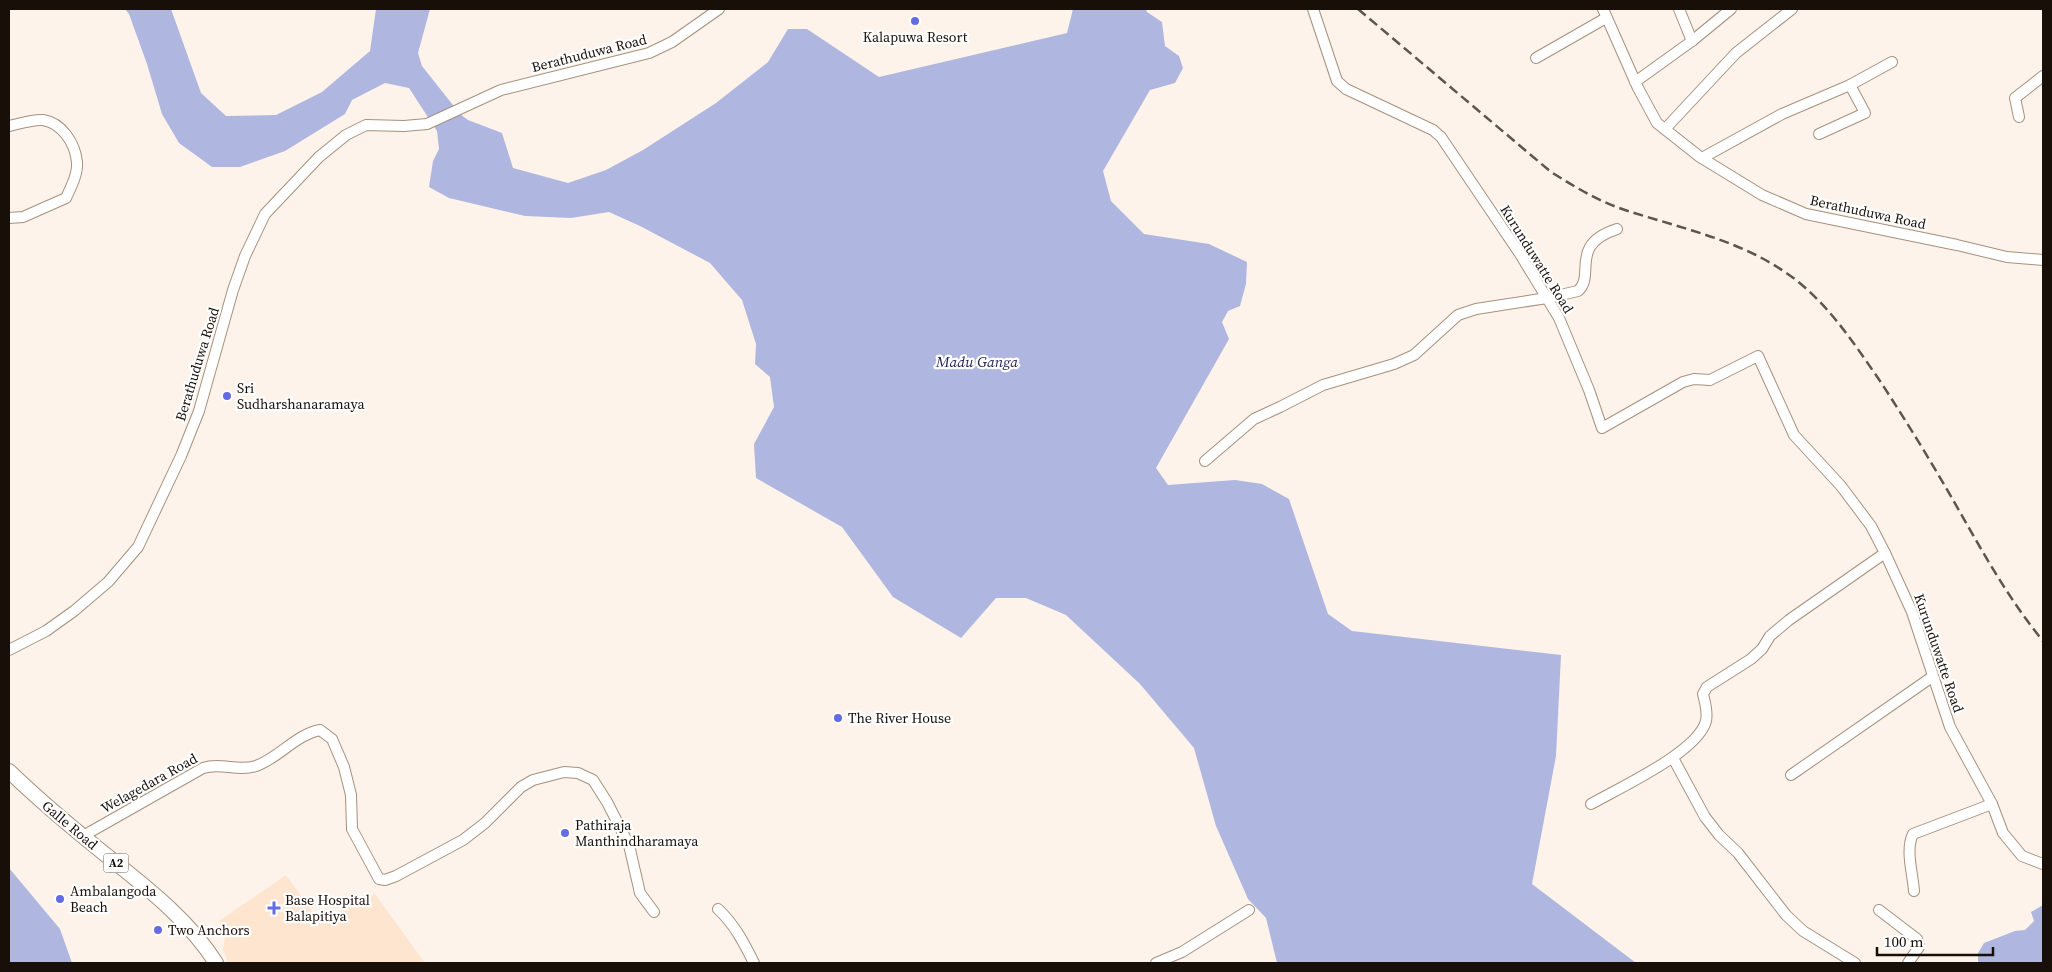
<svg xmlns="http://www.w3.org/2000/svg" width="2052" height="972" viewBox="0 0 2052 972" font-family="'Source Serif 4',serif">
<rect width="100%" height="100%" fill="#fdf3ea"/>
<!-- built -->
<path fill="#fee5d0" d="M 286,875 L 319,921 L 375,894 L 425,963 L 228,963 L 223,949 L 226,933 L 219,921 Z"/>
<!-- water -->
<g fill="#afb7e1">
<path d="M 125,9 L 171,9 L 201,93 L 226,116 L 276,115 L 322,92 L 370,51 L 376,9 L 430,9 L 418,53 L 422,66 L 460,114 L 468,120 L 502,133 L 513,168 L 568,183 L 606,170 L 643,150 L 716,103 L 768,62 L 788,29 L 807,29 L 879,77 L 1067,33 L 1073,9 L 1146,9 L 1147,12 L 1162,22 L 1165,46 L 1179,56 L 1183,68 L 1175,83 L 1150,90 L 1103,171 L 1111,201 L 1144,234 L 1209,244 L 1247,262 L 1246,284 L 1240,306 L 1228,311 L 1222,322 L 1229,339 L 1156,468 L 1168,485 L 1235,480 L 1262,484 L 1289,499 L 1328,614 L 1352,631 L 1561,655 L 1556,756 L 1532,884 L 1636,963 L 1277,963 L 1266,918 L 1248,899 L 1216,826 L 1194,748 L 1140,684 L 1066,615 L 1026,598 L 996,598 L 961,638 L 893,597 L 842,527 L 756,478 L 754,444 L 774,407 L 770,377 L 755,364 L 756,344 L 742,300 L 710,263 L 640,226 L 609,212 L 571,218 L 525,216 L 449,198 L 429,187 L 433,161 L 439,149 L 437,131 L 409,88 L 385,83 L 352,100 L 345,114 L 285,151 L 240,167 L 212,167 L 179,143 L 162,114 L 147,64 L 129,14 Z"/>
<path d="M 9,868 L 60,929 L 72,963 L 9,963 Z"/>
<path d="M 2043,905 L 2043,963 L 1978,963 L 1978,953 L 1984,943 L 2015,931 L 2025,930 L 2034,921 L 2031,912 Z"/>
</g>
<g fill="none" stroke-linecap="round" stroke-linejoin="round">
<defs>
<g id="minor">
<path d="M 1313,9 L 1337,81 L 1346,89 L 1433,130 L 1441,137 L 1520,254 L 1559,318 L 1589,390 L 1602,428 L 1683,382 L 1694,379 L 1710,380 L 1758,356 L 1794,435 L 1841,486 L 1871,526 L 1885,553 L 1912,612 L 1950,727 L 1992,804 L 2003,833 L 2022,856 L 2043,864"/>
<path d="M 1603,9 L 1638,88 L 1657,123 L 1700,157 L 1762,195 L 1806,214 L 1957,245 L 2007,257 L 2043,260"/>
<path d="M 1679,9 L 1692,41"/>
<path d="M 1536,58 L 1606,18"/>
<path d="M 1635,82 L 1692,41 L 1731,9"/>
<path d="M 2019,117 L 2015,98 L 2043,76"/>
<path d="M 9,126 C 19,124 33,119 43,120 C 62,123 75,143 77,162 C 78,174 71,187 66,198 L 23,217 L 9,218"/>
<path d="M 1665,129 L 1736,53 L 1792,9"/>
<path d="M 1819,134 L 1865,113 L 1850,85"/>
<path d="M 1702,158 L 1782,114 L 1850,85 L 1892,62"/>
<path d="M 1205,461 L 1254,419 L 1280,407 L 1323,385 L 1394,364 L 1414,355 L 1458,315 L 1476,309 L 1547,298 L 1578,291 C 1596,275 1568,245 1617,229"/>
<path d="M 9,650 L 46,631 L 74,611 L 108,582 L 138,547 L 181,456 L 199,411 L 233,290 L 245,256 L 265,214 L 319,157 L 346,135 L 366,125 L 404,126 L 427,124 L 501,90 L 649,53 L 672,42 L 719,9"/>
<path d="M 1673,758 L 1705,817 L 1719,835 L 1738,853 L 1786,915 L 1803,931 L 1855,963"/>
<path d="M 1791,775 L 1932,677"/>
<path d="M 1591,804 C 1619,788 1698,752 1706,721 C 1708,711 1705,703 1703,694 L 1707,687 L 1751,659 L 1762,649 L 1770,636 L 1789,620 L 1885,553"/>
<path d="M 83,836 L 203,768 C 221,762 238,772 256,766 C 279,758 295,735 320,730 L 332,739 L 344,767 L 351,795 L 352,829 L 379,879 L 385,880 L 396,876 L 463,840 L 485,823 L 521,787 L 533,780 L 564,772 L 578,773 L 593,780 L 607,802 L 629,845 L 640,893 L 654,912"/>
<path d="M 1914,891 C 1913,874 1905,850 1913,834 L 1992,804"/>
<path d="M 718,909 C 735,925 744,943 754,963"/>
<path d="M 1879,910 L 1917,939 L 1919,947 L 1908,963"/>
<path d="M 1156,963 L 1182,952 L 1249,910"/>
</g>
<path id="highway" d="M 9,771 C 38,799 70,826 101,851 C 142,884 188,918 216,963"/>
</defs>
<!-- minor casing -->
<use href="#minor" stroke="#a7907c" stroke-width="12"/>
<!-- highway casing -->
<use href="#highway" stroke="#a7907c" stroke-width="16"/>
<!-- minor -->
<use href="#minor" stroke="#fff" stroke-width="10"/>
<!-- highway -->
<use href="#highway" stroke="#fff" stroke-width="14"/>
<!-- rail -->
<path stroke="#5e554d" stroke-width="2.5" stroke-dasharray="10 5" stroke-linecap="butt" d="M 1358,9 L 1551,172 C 1575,187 1598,201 1625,210 C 1683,229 1746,241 1796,280 C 1830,307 1853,342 1878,378 C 1907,422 1935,468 1961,514 C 1986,558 2011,602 2043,641"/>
</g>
<!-- markers -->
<g fill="#656be4" stroke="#fff" stroke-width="2">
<circle cx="915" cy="21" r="5"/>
<circle cx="227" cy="396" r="5"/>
<circle cx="838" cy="718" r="5"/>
<circle cx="565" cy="833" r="5"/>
<circle cx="60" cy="899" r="5"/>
<path d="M271.5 900.5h5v5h5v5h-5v5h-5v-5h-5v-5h5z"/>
<circle cx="158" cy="930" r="5"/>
</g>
<g text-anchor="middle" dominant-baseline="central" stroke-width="4.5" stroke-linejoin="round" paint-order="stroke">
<!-- shield labels -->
<rect fill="#fff" stroke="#5d5752" stroke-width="1" x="103.5" y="853.5" width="25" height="19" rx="4"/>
<g font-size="12" font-weight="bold" fill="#180f08">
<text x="116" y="863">A2</text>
</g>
<!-- poi labels -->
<g font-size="14" fill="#180f08" stroke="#fff" text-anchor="start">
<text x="915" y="37" text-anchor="middle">Kalapuwa Resort</text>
<text x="237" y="388">Sri<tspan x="237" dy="16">Sudharshanaramaya</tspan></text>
<text x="848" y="718">The River House</text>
<text x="575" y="825">Pathiraja<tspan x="575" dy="16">Manthindharamaya</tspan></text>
<text x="70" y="891">Ambalangoda<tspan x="70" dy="16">Beach</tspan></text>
<text x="285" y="900">Base Hospital<tspan x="285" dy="16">Balapitiya</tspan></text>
<text x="168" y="930">Two Anchors</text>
</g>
<!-- street labels -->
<g font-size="14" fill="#180f08" stroke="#fff">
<text transform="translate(589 53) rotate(-14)">Berathuduwa Road</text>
<text transform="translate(1868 212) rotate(12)">Berathuduwa Road</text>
<text transform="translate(1537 259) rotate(58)">Kurunduwatte Road</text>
<text transform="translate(197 364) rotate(-73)">Berathuduwa Road</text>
<text transform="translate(1939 653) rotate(71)">Kurunduwatte Road</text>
<text transform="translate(149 783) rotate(-29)">Welagedara Road</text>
<text transform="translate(70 825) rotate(40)">Galle Road</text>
</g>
<!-- water labels -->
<g font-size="15" font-style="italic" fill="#232558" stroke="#fff">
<text x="977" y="361">Madu Ganga</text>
</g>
</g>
<!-- border -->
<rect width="2052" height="972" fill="none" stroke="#180f08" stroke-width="20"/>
<!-- scale -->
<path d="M1877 947v8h116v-8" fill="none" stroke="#180f08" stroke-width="2.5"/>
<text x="1884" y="947" font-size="15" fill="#180f08" stroke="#ffffff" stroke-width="4" paint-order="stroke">100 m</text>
</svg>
